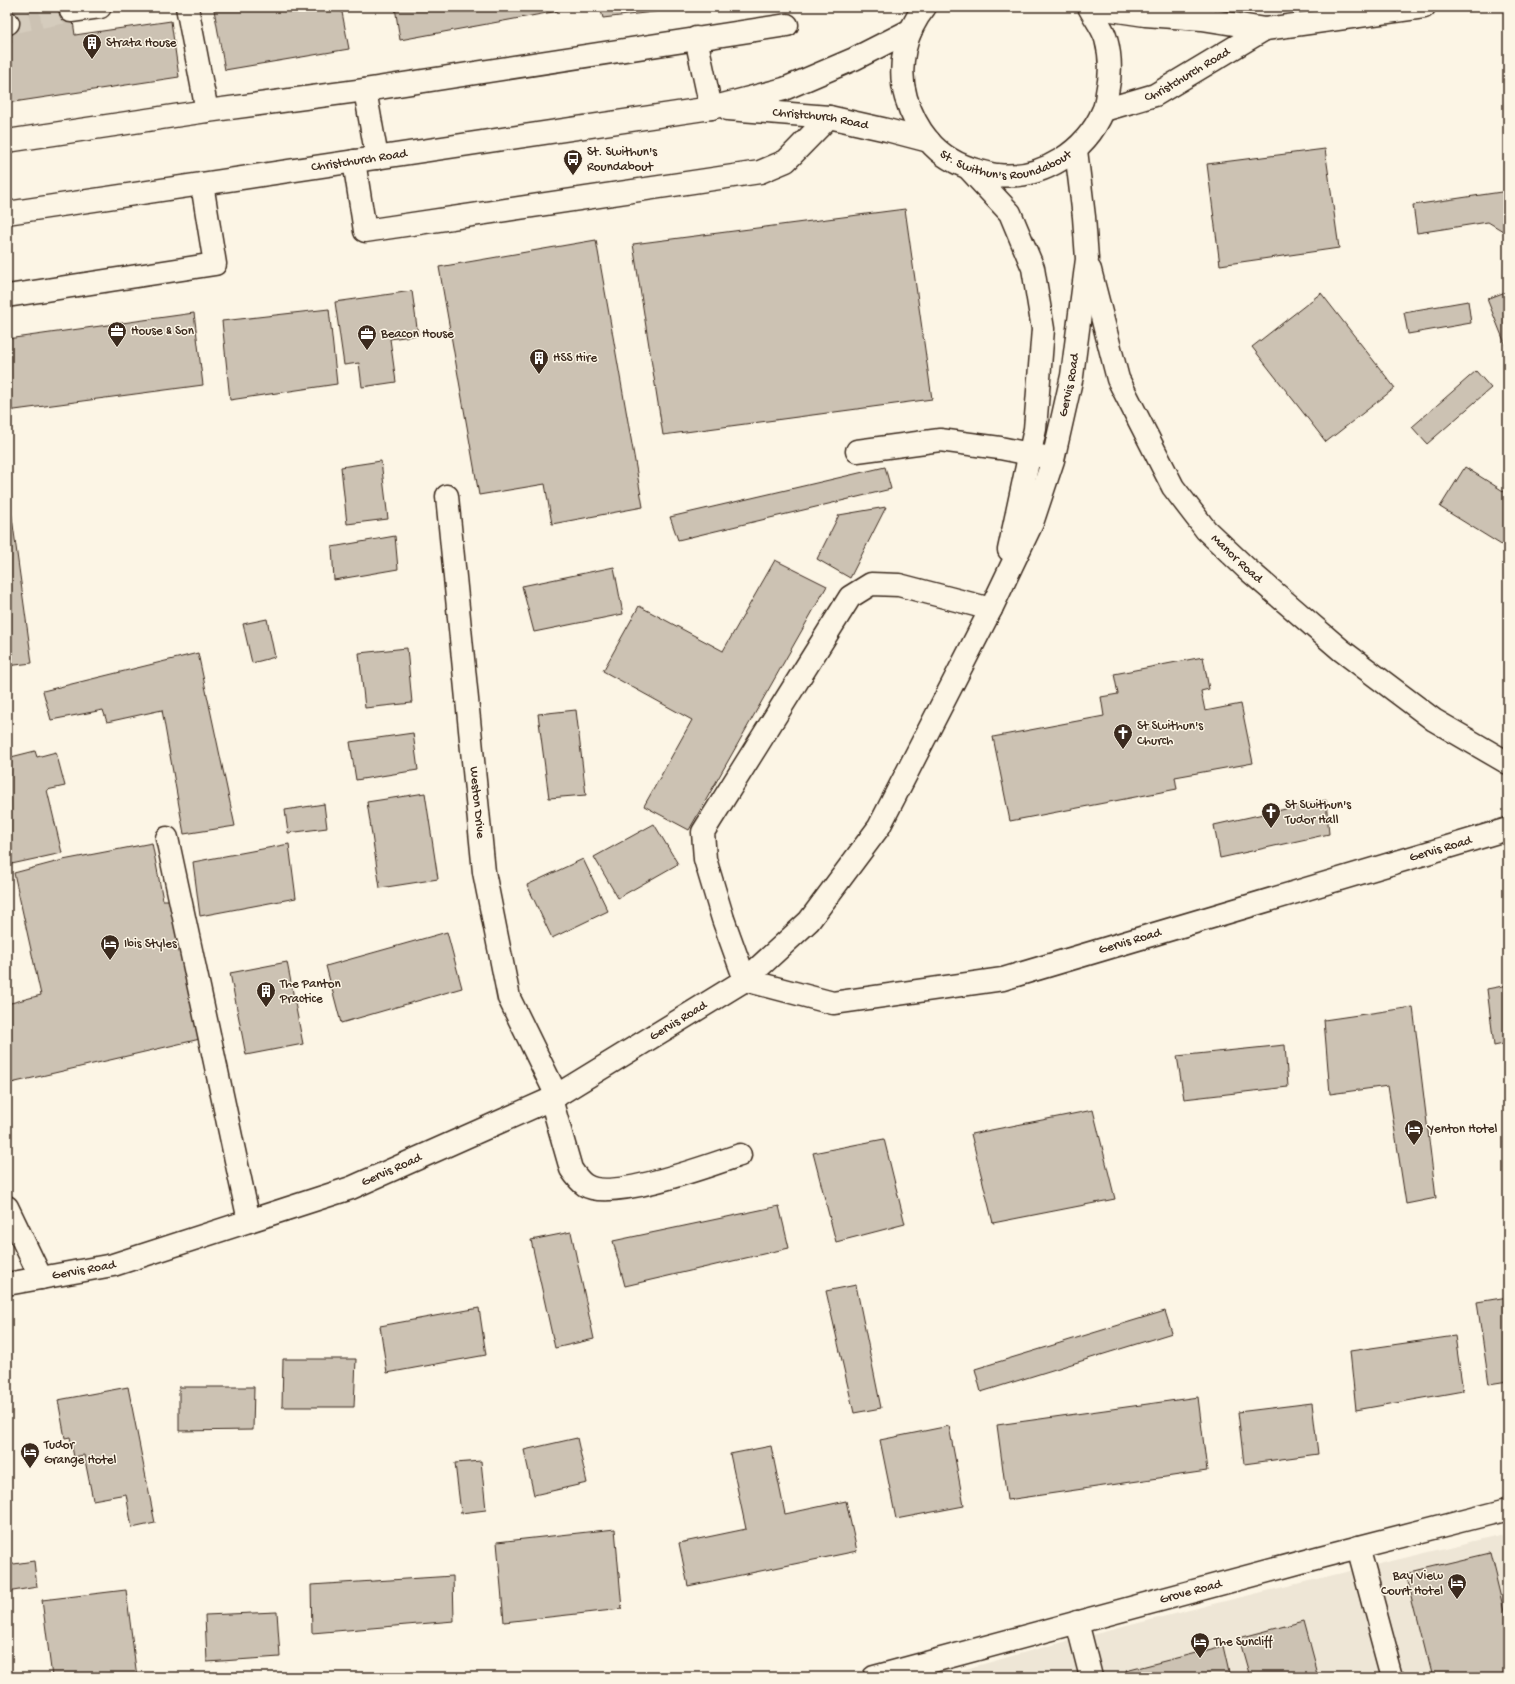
<svg xmlns="http://www.w3.org/2000/svg" width="1515" height="1684" viewBox="0 0 1515 1684" font-family="'Gochi Hand',sans-serif">
<rect width="100%" height="100%" fill="#fcf5e5"/>
<filter id="ink" filterUnits="userSpaceOnUse"><feTurbulence type="fractalNoise" baseFrequency=".025" numOctaves="2"/><feDisplacementMap in="SourceGraphic" scale="8" xChannelSelector="R" yChannelSelector="G"/><feConvolveMatrix kernelMatrix="1 2 1 2 8 2 1 2 1" color-interpolation-filters="sRGB"/></filter>
<g filter="url(#ink)">
<!-- built -->
<path fill="#eee6d6" d="M 1508,1533 L 1508,1677 L 937,1677 L 1037,1649 L 1213,1604 Z"/>
<!-- building -->
<g fill="#ccc2b3" stroke="#3b2a1e">
<path d="M 7,7 L 71,7 L 75,35 L 171,21 L 179,77 L 7,103 L 7,43 L 11,42 Z"/>
<path d="M 232,7 L 341,7 L 349,49 L 225,70 L 214,10 Z"/>
<path d="M 395,7 L 557,7 L 558,11 L 400,40 Z"/>
<path d="M 600,7 L 677,7 L 678,9 L 603,18 Z"/>
<path d="M 1325,149 L 1339,248 L 1220,265 L 1207,164 Z"/>
<path d="M 1508,191 L 1508,234 L 1488,222 L 1417,233 L 1413,205 Z"/>
<path d="M 905,209 L 932,399 L 663,435 L 633,244 Z"/>
<path d="M 596,240 L 643,507 L 552,524 L 545,484 L 479,495 L 439,267 Z"/>
<path d="M 412,291 L 418,335 L 390,339 L 396,382 L 362,387 L 359,363 L 344,365 L 335,302 Z"/>
<path d="M 1508,291 L 1508,351 L 1487,299 Z"/>
<path d="M 1321,293 L 1395,388 L 1326,442 L 1252,347 Z"/>
<path d="M 1468,301 L 1471,323 L 1408,334 L 1404,312 Z"/>
<path d="M 329,309 L 337,384 L 230,400 L 222,321 Z"/>
<path d="M 194,313 L 203,385 L 7,411 L 7,339 Z"/>
<path d="M 1476,371 L 1491,388 L 1427,444 L 1412,427 Z"/>
<path d="M 381,461 L 388,519 L 347,524 L 341,467 Z"/>
<path d="M 885,467 L 891,489 L 678,540 L 670,517 Z"/>
<path d="M 1465,467 L 1508,494 L 1508,549 L 1440,507 Z"/>
<path d="M 7,481 L 32,663 L 7,666 Z"/>
<path d="M 886,507 L 850,578 L 817,559 L 839,515 Z"/>
<path d="M 395,536 L 398,569 L 334,580 L 332,547 Z"/>
<path d="M 775,560 L 827,586 L 689,830 L 644,806 L 692,720 L 603,671 L 639,606 L 723,651 Z"/>
<path d="M 614,567 L 623,614 L 534,632 L 522,586 Z"/>
<path d="M 267,619 L 275,657 L 252,663 L 243,624 Z"/>
<path d="M 407,648 L 412,703 L 365,708 L 359,653 Z"/>
<path d="M 198,653 L 235,826 L 184,834 L 162,710 L 107,722 L 103,710 L 51,720 L 43,691 Z"/>
<path d="M 1203,657 L 1209,689 L 1201,691 L 1205,711 L 1241,704 L 1253,763 L 1175,777 L 1177,789 L 1010,821 L 993,737 L 1104,716 L 1101,697 L 1118,694 L 1114,674 Z"/>
<path d="M 576,710 L 586,795 L 549,798 L 538,714 Z"/>
<path d="M 413,733 L 418,770 L 356,780 L 350,742 Z"/>
<path d="M 35,751 L 37,757 L 56,752 L 65,786 L 47,790 L 62,853 L 7,865 L 7,758 Z"/>
<path d="M 425,793 L 438,879 L 380,888 L 367,802 Z"/>
<path d="M 1326,800 L 1329,834 L 1220,858 L 1214,825 Z"/>
<path d="M 324,804 L 327,828 L 288,833 L 285,810 Z"/>
<path d="M 654,824 L 678,864 L 618,898 L 594,857 Z"/>
<path d="M 152,843 L 163,900 L 171,900 L 200,1039 L 7,1084 L 7,1004 L 41,995 L 14,873 L 63,860 Z"/>
<path d="M 289,844 L 296,898 L 200,916 L 193,862 Z"/>
<path d="M 583,859 L 608,911 L 552,938 L 527,885 Z"/>
<path d="M 447,932 L 462,988 L 341,1023 L 326,966 Z"/>
<path d="M 287,962 L 303,1044 L 246,1055 L 230,973 Z"/>
<path d="M 1508,985 L 1508,1043 L 1494,1046 L 1487,989 Z"/>
<path d="M 1413,1007 L 1436,1198 L 1406,1204 L 1388,1086 L 1330,1094 L 1324,1020 Z"/>
<path d="M 1285,1045 L 1288,1087 L 1184,1099 L 1177,1056 Z"/>
<path d="M 1093,1110 L 1115,1199 L 993,1223 L 971,1134 Z"/>
<path d="M 884,1139 L 905,1224 L 836,1242 L 813,1153 Z"/>
<path d="M 779,1206 L 789,1248 L 625,1286 L 613,1241 Z"/>
<path d="M 571,1232 L 594,1339 L 555,1348 L 531,1240 Z"/>
<path d="M 856,1285 L 881,1408 L 854,1413 L 826,1291 Z"/>
<path d="M 1508,1297 L 1508,1381 L 1489,1384 L 1477,1302 Z"/>
<path d="M 479,1308 L 486,1355 L 387,1373 L 380,1326 Z"/>
<path d="M 1165,1311 L 1172,1333 L 981,1392 L 975,1369 Z"/>
<path d="M 1455,1336 L 1463,1391 L 1356,1410 L 1350,1351 Z"/>
<path d="M 283,1359 L 356,1359 L 354,1407 L 282,1407 Z"/>
<path d="M 128,1387 L 155,1523 L 132,1528 L 126,1494 L 93,1500 L 84,1455 L 74,1457 L 70,1437 L 65,1438 L 58,1400 Z"/>
<path d="M 179,1387 L 254,1387 L 253,1430 L 179,1431 Z"/>
<path d="M 1198,1397 L 1207,1471 L 1007,1500 L 997,1425 Z"/>
<path d="M 1312,1403 L 1318,1454 L 1244,1464 L 1238,1412 Z"/>
<path d="M 949,1426 L 964,1506 L 896,1519 L 880,1440 Z"/>
<path d="M 577,1438 L 587,1483 L 534,1495 L 524,1450 Z"/>
<path d="M 771,1446 L 785,1514 L 846,1501 L 857,1551 L 688,1586 L 679,1543 L 746,1529 L 730,1454 Z"/>
<path d="M 481,1461 L 486,1510 L 461,1513 L 455,1463 Z"/>
<path d="M 615,1529 L 622,1609 L 504,1622 L 497,1542 Z"/>
<path d="M 1490,1553 L 1508,1627 L 1508,1677 L 1432,1677 L 1406,1573 Z"/>
<path d="M 34,1561 L 37,1587 L 7,1592 L 7,1565 Z"/>
<path d="M 453,1576 L 454,1621 L 312,1633 L 311,1585 Z"/>
<path d="M 126,1590 L 137,1677 L 52,1677 L 42,1600 Z"/>
<path d="M 277,1612 L 280,1657 L 207,1662 L 205,1615 Z"/>
<path d="M 1304,1621 L 1319,1677 L 1250,1677 L 1239,1638 Z"/>
<path d="M 1223,1646 L 1230,1677 L 1128,1677 L 1126,1671 Z"/>
</g>
<g fill="none" stroke-linecap="round" stroke-linejoin="round">
<!-- minor-tunnel -->
<path stroke="#d5ccbd" stroke-width="22" stroke-dasharray="22 11" stroke-linecap="butt" d="M 8,23 L 71,11"/>
<defs>
<g id="minor">
<path d="M 187,7 L 207,111"/>
<path d="M 71,11 L 100,7"/>
<path d="M 7,23 L 8,23"/>
<path d="M 696,38 L 711,108"/>
<path d="M 365,90 L 377,158"/>
<path d="M 7,141 L 207,111 L 365,90 L 787,25"/>
<path d="M 354,161 L 365,231 L 760,172 L 786,161 L 829,117"/>
<path d="M 969,169 L 1010,213 L 1033,268 L 1043,329 L 1035,429 L 1009,550"/>
<path id="s1" d="M 1090,270 L 1118,379 L 1173,487 L 1206,530 L 1246,568 L 1341,650 L 1434,720 L 1508,763"/>
<path d="M 7,296 L 215,264 L 202,184"/>
<path d="M 857,451 L 940,440 L 1000,448 L 1045,457"/>
<path id="s2" d="M 447,496 L 484,872 L 509,998 L 557,1096"/>
<path d="M 167,838 L 249,1221"/>
<path id="s3" d="M 745,980 L 833,1003 L 1003,979 L 1508,829"/>
<path d="M 745,980 L 723,919 L 705,859 L 703,832 L 850,597 L 871,584 L 899,585 L 991,609"/>
<path d="M 551,1099 L 571,1169 C 575,1175 579,1181 585,1185 C 610,1202 711,1165 740,1155"/>
<path d="M 7,1207 L 41,1278"/>
<path id="s4" d="M 7,1284 L 113,1265 L 351,1188 L 551,1099 L 745,980 L 809,921 L 879,827 L 991,609 L 1032,523 L 1053,460 L 1072,376 L 1087,259 L 1084,217 L 1076,150"/>
<path d="M 1358,1547 L 1393,1677"/>
<path d="M 1077,1622 L 1091,1677"/>
<path id="s5" d="M 874,1677 L 1320,1557 L 1508,1509"/>
</g>
<g id="major">
<path id="s6" d="M 925,7 C 905,31 897,67 906,98 C 911,114 918,128 928,140 C 941,156 960,166 979,171 C 985,172 991,175 997,175 C 1042,180 1086,151 1103,111 C 1106,105 1106,99 1107,93 C 1111,75 1111,57 1106,39 C 1103,28 1094,17 1089,7"/>
<path d="M 1091,7 L 1145,15 L 1202,19 L 1265,29 L 1424,7"/>
<path id="s7" d="M 728,109 L 829,117 L 887,130 L 929,141"/>
<path id="s8" d="M 1104,110 L 1155,95 L 1265,29"/>
<path id="s9" d="M 7,213 L 711,108 L 784,89 L 854,59 L 911,30"/>
</g>
</defs>
<!-- minor casing -->
<use href="#minor" stroke="#3b2a1e" stroke-width="25"/>
<!-- major casing -->
<use href="#major" stroke="#3b2a1e" stroke-width="25"/>
<!-- minor -->
<use href="#minor" stroke="#fcf5e5" stroke-width="22"/>
<!-- major -->
<use href="#major" stroke="#fcf5e5" stroke-width="22"/>
</g>
</g>
<!-- icons -->
<defs>
<symbol id="building-pin" viewBox="-11 -11 22 30"><path d="M0 17L-7.5 6A9.5 9.5 0 1 1 7.5 6Z" fill="#3b2a1e" stroke="#fcf5e5"/><path d="M-4-6H4V6H1V3H-1V6H-4ZM-2.5-4.3h1.7v1.8h-1.7ZM.8-4.3h1.7v1.8H.8ZM-2.5-1h1.7V.8h-1.7ZM.8-1h1.7V.8H.8Z" fill="#fff"/></symbol>
<symbol id="bus-pin" viewBox="-11 -11 22 30"><path d="M0 17L-7.5 6A9.5 9.5 0 1 1 7.5 6Z" fill="#3b2a1e" stroke="#fcf5e5"/><path d="M-5-6H5V4H4V6H2V4H-2V6H-4V4H-5ZM-3.5-4V0h7V-4ZM-3.5 1.2v1.5H-2V1.2ZM2 1.2v1.5H3.5V1.2Z" fill="#fff"/></symbol>
<symbol id="office-pin" viewBox="-11 -11 22 30"><path d="M0 17L-7.5 6A9.5 9.5 0 1 1 7.5 6Z" fill="#3b2a1e" stroke="#fcf5e5"/><path d="M-6-3h4V-5.5h4V-3h4V5H-6ZM-1-4.5V-3h2v-1.5ZM-6 0V1H6V0Z" fill="#fff"/></symbol>
<symbol id="church-pin" viewBox="-11 -11 22 30"><path d="M0 17L-7.5 6A9.5 9.5 0 1 1 7.5 6Z" fill="#3b2a1e" stroke="#fcf5e5"/><path d="M-1.2-6h2.4v3.5h3.3v2.4h-3.3V6h-2.4V-.1h-3.3v-2.4h3.3Z" fill="#fff"/></symbol>
<symbol id="hotel-pin" viewBox="-11 -11 22 30"><path d="M0 17L-7.5 6A9.5 9.5 0 1 1 7.5 6Z" fill="#3b2a1e" stroke="#fcf5e5"/><path d="M-6-4.5h1.5V1H6V5H4.5V3h-9V5H-6ZM-4 0a1.8 1.8 0 1 1 3.6 0ZM.5 0V-2.5h3Q6-2.5 6 0Z" fill="#fff"/></symbol>
</defs>
<g fill-rule="evenodd">
<use href="#building-pin" x="81" y="32" width="22" height="30"/>
<use href="#bus-pin" x="562" y="148" width="22" height="30"/>
<use href="#office-pin" x="106" y="320" width="22" height="30"/>
<use href="#office-pin" x="356" y="323" width="22" height="30"/>
<use href="#building-pin" x="528" y="347" width="22" height="30"/>
<use href="#church-pin" x="1112" y="722" width="22" height="30"/>
<use href="#church-pin" x="1260" y="801" width="22" height="30"/>
<use href="#hotel-pin" x="99" y="933" width="22" height="30"/>
<use href="#building-pin" x="255" y="980" width="22" height="30"/>
<use href="#hotel-pin" x="1403" y="1118" width="22" height="30"/>
<use href="#hotel-pin" x="19" y="1441" width="22" height="30"/>
<use href="#hotel-pin" x="1446" y="1572" width="22" height="30"/>
<use href="#hotel-pin" x="1189" y="1631" width="22" height="30"/>
</g>
<g text-anchor="middle" dominant-baseline="central" stroke-width="3" stroke-linejoin="round" paint-order="stroke">
<!-- poi labels -->
<g font-size="13" fill="#3b2a1e" stroke="#fcf5e5" text-anchor="start">
<text x="106" y="43">Strata House</text>
<text x="587" y="152">St. Swithun's<tspan x="587" dy="15">Roundabout</tspan></text>
<text x="131" y="331">House &amp; Son</text>
<text x="381" y="334">Beacon House</text>
<text x="553" y="358">HSS Hire</text>
<text x="1137" y="726">St Swithun's<tspan x="1137" dy="15">Church</tspan></text>
<text x="1285" y="805">St Swithun's<tspan x="1285" dy="15">Tudor Hall</tspan></text>
<text x="124" y="944">Ibis Styles</text>
<text x="280" y="984">The Panton<tspan x="280" dy="15">Practice</tspan></text>
<text x="1428" y="1129">Yenton Hotel</text>
<text x="44" y="1445">Tudor<tspan x="44" dy="15">Grange Hotel</tspan></text>
<text x="1443" y="1576" text-anchor="end">Bay View<tspan x="1443" dy="15">Court Hotel</tspan></text>
<text x="1214" y="1642">The Suncliff</text>
</g>
<!-- street labels -->
<g font-size="13" fill="#3b2a1e" stroke="#fcf5e5">
<text stroke="none"><textPath href="#s8" startOffset="91">Christchurch Road</textPath></text>
<text stroke="none"><textPath href="#s7" startOffset="93">Christchurch Road</textPath></text>
<text stroke="none"><textPath href="#s6" startOffset="232">St. Swithun's Roundabout</textPath></text>
<text stroke="none"><textPath href="#s9" startOffset="356">Christchurch Road</textPath></text>
<text stroke="none"><textPath href="#s4" startOffset="1492">Gervis Road</textPath></text>
<text stroke="none"><textPath href="#s1" startOffset="330">Manor Road</textPath></text>
<text stroke="none"><textPath href="#s2" startOffset="308">Weston Drive</textPath></text>
<text stroke="none"><textPath href="#s3" startOffset="719">Gervis Road</textPath></text>
<text stroke="none"><textPath href="#s3" startOffset="395">Gervis Road</textPath></text>
<text stroke="none"><textPath href="#s4" startOffset="726">Gervis Road</textPath></text>
<text stroke="none"><textPath href="#s4" startOffset="402">Gervis Road</textPath></text>
<text stroke="none"><textPath href="#s4" startOffset="78">Gervis Road</textPath></text>
<text stroke="none"><textPath href="#s5" startOffset="328">Grove Road</textPath></text>
</g>
</g>
<!-- margin -->
<rect width="1515" height="1684" fill="none" stroke="#fcf5e5" stroke-width="24"/>
<rect x="12" y="12" width="1491" height="1660" fill="none" stroke="#3b2a1e" stroke-width="1.5" filter="url(#ink)"/>
</svg>
